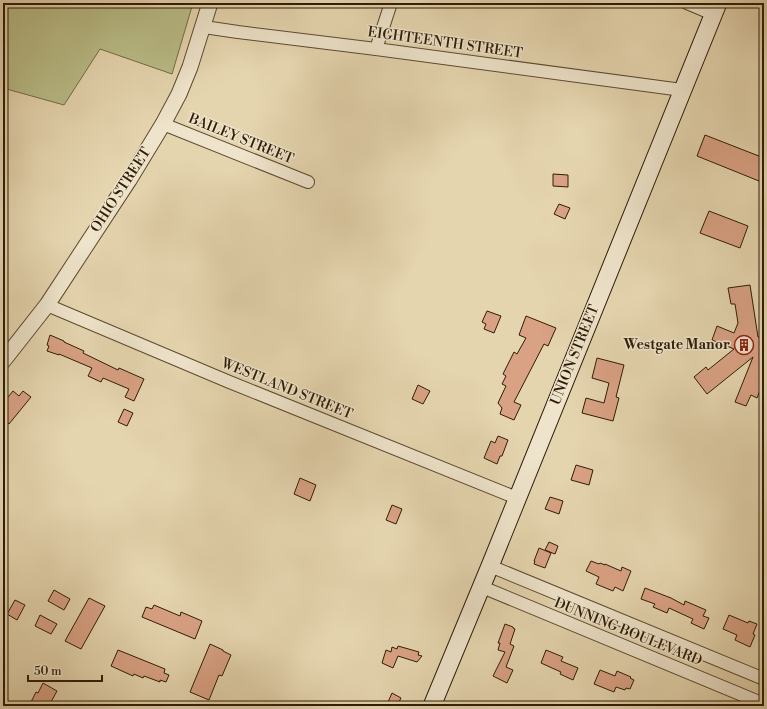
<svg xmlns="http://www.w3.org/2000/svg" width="767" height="709" viewBox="0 0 767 709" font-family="'Libre Bodoni',serif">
<rect width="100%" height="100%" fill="#e5d5af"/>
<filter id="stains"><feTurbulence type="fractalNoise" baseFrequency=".005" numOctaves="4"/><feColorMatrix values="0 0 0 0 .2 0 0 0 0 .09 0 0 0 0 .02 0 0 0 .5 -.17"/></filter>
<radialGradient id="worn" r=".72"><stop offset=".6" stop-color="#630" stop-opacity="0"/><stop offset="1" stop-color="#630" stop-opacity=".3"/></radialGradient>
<!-- green -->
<path fill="#b9bc87" stroke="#746c46" d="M 3,3 L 193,3 L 172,74 L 100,49 L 64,105 L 3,88 Z"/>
<!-- building -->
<g fill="#d9a284" stroke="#2e1c06">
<path d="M 705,135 L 764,158 L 764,169 L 759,181 L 697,156 Z"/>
<path d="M 553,174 L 568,175 L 568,187 L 553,186 Z"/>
<path d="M 559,204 L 570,208 L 565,219 L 554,214 Z"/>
<path d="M 709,211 L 748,226 L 740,248 L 700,233 Z"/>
<path d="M 750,285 L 758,337 L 761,338 L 764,330 L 764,380 L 757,398 L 751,395 L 746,406 L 735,402 L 753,357 L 707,394 L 694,377 L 706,367 L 708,370 L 734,349 L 712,340 L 717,326 L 734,333 L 738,323 L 735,304 L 731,304 L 728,288 Z"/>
<path d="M 487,311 L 501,316 L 494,333 L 484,329 L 486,324 L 482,322 Z"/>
<path d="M 526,316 L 556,328 L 548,346 L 544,344 L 514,402 L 521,405 L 514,420 L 500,414 L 502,408 L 498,403 L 506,386 L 502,384 L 506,376 L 503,374 L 514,352 L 517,354 L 526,338 L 519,335 Z"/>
<path d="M 50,335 L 64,341 L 64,342 L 84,351 L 83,353 L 118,370 L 119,368 L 144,379 L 134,401 L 125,397 L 129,389 L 103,378 L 101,382 L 88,376 L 92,368 L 59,354 L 59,355 L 47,351 L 49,346 L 47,345 Z"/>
<path d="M 597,358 L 624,365 L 616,397 L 619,398 L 613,421 L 582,413 L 586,398 L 604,403 L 609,383 L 592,378 Z"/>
<path d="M 418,385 L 430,391 L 423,404 L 412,399 Z"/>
<path d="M 13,391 L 19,396 L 23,391 L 31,397 L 9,424 L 3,420 L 3,403 Z"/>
<path d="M 124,409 L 133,413 L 127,426 L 118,422 Z"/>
<path d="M 498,436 L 508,440 L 502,456 L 500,456 L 497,464 L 484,458 L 491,441 L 495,443 Z"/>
<path d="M 576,465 L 593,470 L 589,485 L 571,480 Z"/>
<path d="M 300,478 L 316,485 L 310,501 L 294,494 Z"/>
<path d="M 550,497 L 563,501 L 559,514 L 545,509 Z"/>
<path d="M 392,505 L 402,509 L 396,524 L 386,520 Z"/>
<path d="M 549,542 L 558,546 L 555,554 L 545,550 Z"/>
<path d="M 539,548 L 551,553 L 545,568 L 534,564 L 535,561 L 534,561 Z"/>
<path d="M 591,561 L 599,564 L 600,563 L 605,565 L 605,564 L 621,571 L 622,567 L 631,571 L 623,591 L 615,587 L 613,591 L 596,584 L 599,577 L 586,571 Z"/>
<path d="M 645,588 L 671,598 L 684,605 L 685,601 L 706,610 L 703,616 L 709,618 L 704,629 L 691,623 L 693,619 L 669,608 L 667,613 L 653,607 L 655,604 L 641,599 Z"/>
<path d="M 54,590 L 70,599 L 64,610 L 48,601 Z"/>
<path d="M 89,598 L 105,606 L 81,649 L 65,641 Z"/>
<path d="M 15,600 L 25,605 L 17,620 L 7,614 Z"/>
<path d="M 154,605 L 180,616 L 181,612 L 202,621 L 195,639 L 142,617 L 146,607 L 152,609 Z"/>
<path d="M 40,615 L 57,624 L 51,634 L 35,626 Z"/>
<path d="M 729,615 L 748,623 L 749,621 L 757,624 L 753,634 L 755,635 L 750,647 L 735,640 L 737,635 L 723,629 Z"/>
<path d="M 505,624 L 513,627 L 513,628 L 515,629 L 510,644 L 514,646 L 506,667 L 513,670 L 507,683 L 493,676 L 505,652 L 498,650 L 500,643 L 498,643 Z"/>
<path d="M 210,644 L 223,650 L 223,651 L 231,655 L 222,676 L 219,675 L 209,700 L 190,692 Z"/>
<path d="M 398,646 L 419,652 L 418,655 L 422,656 L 417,662 L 398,656 L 393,668 L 382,663 L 386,650 L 391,652 L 392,647 L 397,649 Z"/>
<path d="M 118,650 L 165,669 L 164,673 L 169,675 L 166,682 L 160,680 L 160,682 L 144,676 L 143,678 L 134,674 L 133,676 L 111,666 Z"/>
<path d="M 546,650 L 563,657 L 561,661 L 578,668 L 573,680 L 560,674 L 561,672 L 541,663 Z"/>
<path d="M 600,670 L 615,676 L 617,671 L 631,677 L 630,678 L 634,680 L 630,689 L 626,688 L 625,690 L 616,687 L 614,692 L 594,684 Z"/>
<path d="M 43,683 L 57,691 L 51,702 L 48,706 L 29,706 L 36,692 L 38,693 Z"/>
<path d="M 392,693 L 401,698 L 397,706 L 388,702 Z"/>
</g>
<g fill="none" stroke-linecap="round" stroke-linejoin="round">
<defs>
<g id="minor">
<path d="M 687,3 L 713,14"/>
<path d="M 204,27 L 238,32 L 376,49 L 682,90"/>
<path d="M 376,49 L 391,3"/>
<path d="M 163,124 L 308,182"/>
<path d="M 47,305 L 227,381 L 517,498"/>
<path d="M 490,566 L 764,679"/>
<path d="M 482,587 L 764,704"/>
</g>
<path id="tertiary" d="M 3,361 L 47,305 L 129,180 L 163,124 L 179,94 L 190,67 L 210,3"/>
<path id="secondary" d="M 432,706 L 490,566 L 718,3"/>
</defs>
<!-- minor casing -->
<use href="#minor" stroke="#5c4a30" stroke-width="14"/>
<!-- tertiary casing -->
<use href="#tertiary" stroke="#5c4a30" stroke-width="17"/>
<!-- secondary casing -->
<use href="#secondary" stroke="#2e1c06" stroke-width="19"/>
<!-- minor -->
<use href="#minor" stroke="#eee4cb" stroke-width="12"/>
<!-- tertiary -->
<use href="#tertiary" stroke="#eee4cb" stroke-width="15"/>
<!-- secondary -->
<use href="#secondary" stroke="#eee4cb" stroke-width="17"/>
</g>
<!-- icons -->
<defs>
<symbol id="building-ring" viewBox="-11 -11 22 22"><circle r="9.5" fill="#eee4cb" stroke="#8f2418" stroke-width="1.5"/><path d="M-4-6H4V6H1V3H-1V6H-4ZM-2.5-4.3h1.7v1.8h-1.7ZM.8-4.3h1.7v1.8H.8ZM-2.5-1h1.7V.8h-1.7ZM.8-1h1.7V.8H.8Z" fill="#8f2418"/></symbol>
</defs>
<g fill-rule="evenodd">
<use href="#building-ring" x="733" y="334" width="22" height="22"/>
</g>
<g text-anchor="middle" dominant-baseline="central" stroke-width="3" stroke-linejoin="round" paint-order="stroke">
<!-- street labels -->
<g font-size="14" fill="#2e1c06" stroke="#eee4cb">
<text transform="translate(445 43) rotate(8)">EIGHTEENTH STREET</text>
<text transform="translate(241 139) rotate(22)">BAILEY STREET</text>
<text transform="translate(121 190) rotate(-57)">OHIO STREET</text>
<text transform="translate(575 355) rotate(-68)">UNION STREET</text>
<text transform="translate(287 389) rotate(22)">WESTLAND STREET</text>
<text transform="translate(628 632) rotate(22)">DUNNING BOULEVARD</text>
</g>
<!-- poi labels -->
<g font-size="14" font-weight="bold" fill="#2e1c06" stroke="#eee4cb" text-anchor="end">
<text x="730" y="345">Westgate Manor</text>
</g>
</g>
<!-- margin -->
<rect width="767" height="709" fill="none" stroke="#e5d5af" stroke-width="16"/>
<rect x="4" y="4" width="759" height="701" fill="none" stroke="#2e1c06" stroke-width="2"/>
<rect x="8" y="8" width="751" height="693" fill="none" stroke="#2e1c06"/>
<!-- scale -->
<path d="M28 675v6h74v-6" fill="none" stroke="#2e1c06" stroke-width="2"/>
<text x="34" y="675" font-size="12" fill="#2e1c06" stroke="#eee4cb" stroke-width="3" paint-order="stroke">50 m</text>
<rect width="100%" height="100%" filter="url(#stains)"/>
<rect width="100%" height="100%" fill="url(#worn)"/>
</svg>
